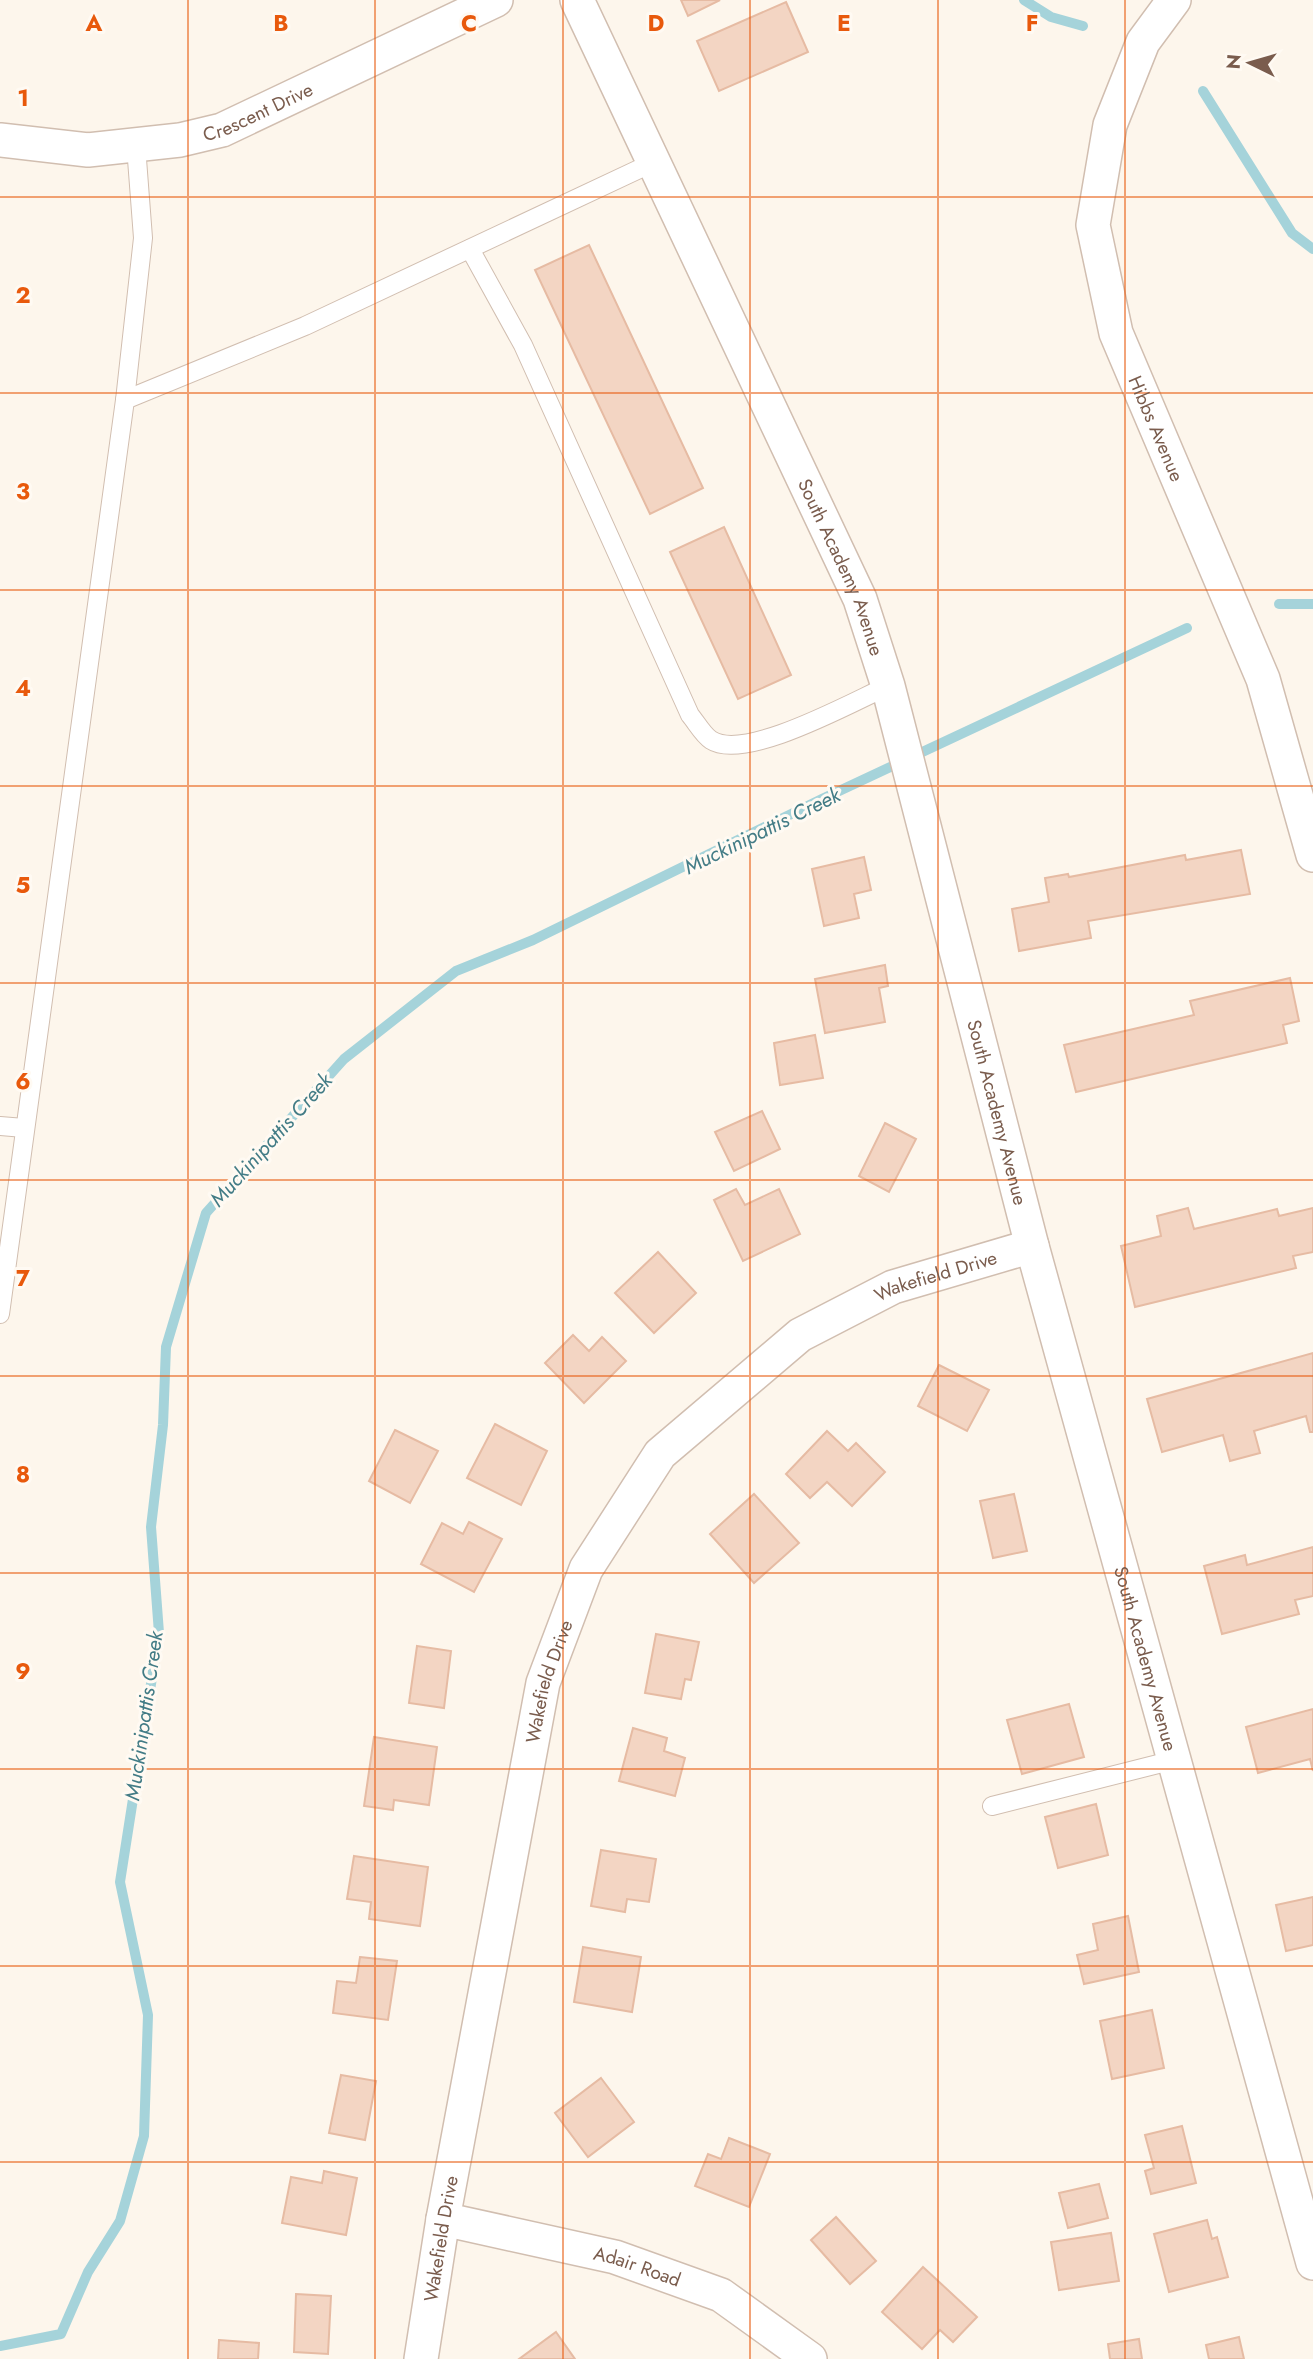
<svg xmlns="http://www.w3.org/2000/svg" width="1313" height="2359" viewBox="0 0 1313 2359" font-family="Jost,sans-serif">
<rect width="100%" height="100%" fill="#fdf6ec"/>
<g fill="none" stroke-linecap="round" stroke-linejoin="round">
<!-- stream -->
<g stroke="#a5d3da" stroke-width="10">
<path d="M 1024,0 L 1051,17 L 1083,26"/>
<path d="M 1203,91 L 1292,233 L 1313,249"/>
<path d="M 1279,604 L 1313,604"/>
<path d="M 0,2346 L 61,2334 L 88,2272 L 120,2221 L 144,2136 L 148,2015 L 120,1882 L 159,1633 L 151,1527 L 163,1425 L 166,1347 L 206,1213 L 344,1059 L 456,971 L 533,940 L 822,799 L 1187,628"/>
</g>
</g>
<!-- building -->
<g fill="#f3d5c3" stroke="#e6bba3" stroke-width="2">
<path d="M 681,0 L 720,0 L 688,16 Z"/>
<path d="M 786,2 L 808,52 L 719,91 L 697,41 Z"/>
<path d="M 589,245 L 703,488 L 650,514 L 535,270 Z"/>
<path d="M 724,527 L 791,675 L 738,699 L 670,552 Z"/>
<path d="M 1241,850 L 1250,894 L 1088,921 L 1091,938 L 1019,951 L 1012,909 L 1049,902 L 1045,878 L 1068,874 L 1069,877 L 1185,855 L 1186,860 Z"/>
<path d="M 864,857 L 871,890 L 854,894 L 859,918 L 824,926 L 812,869 Z"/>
<path d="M 885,965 L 888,986 L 879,988 L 885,1022 L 825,1033 L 815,979 Z"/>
<path d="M 1290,978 L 1299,1021 L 1283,1025 L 1287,1043 L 1076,1092 L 1064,1045 L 1194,1015 L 1190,1001 Z"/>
<path d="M 815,1035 L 823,1078 L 780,1085 L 774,1043 Z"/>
<path d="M 762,1111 L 780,1149 L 734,1171 L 715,1132 Z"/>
<path d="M 885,1123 L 916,1139 L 889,1192 L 859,1176 Z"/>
<path d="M 736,1189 L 745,1205 L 779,1189 L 800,1234 L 743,1261 L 714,1200 Z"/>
<path d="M 1188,1208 L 1194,1229 L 1277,1209 L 1279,1216 L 1313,1208 L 1313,1252 L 1293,1256 L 1296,1268 L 1135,1307 L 1121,1246 L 1161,1236 L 1157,1216 Z"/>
<path d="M 658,1252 L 696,1293 L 654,1333 L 615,1293 Z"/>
<path d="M 573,1335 L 589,1351 L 602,1337 L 626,1361 L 584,1403 L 545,1363 Z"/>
<path d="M 1313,1353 L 1313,1432 L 1310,1432 L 1306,1416 L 1254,1431 L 1260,1453 L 1230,1461 L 1223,1435 L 1162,1452 L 1147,1399 Z"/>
<path d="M 939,1365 L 989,1390 L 967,1431 L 918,1406 Z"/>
<path d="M 495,1424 L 547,1451 L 521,1505 L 467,1478 Z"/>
<path d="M 395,1430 L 438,1451 L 410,1503 L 369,1481 Z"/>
<path d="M 827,1431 L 848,1451 L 856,1443 L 885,1472 L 852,1506 L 827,1482 L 810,1498 L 786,1474 Z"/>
<path d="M 754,1494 L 799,1543 L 754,1583 L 710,1534 Z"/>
<path d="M 1014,1494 L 1027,1551 L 993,1558 L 980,1501 Z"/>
<path d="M 469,1522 L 502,1539 L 474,1592 L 421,1564 L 442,1523 L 463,1534 Z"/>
<path d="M 1313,1547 L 1313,1596 L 1295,1600 L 1299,1614 L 1222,1634 L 1204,1566 L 1245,1555 L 1247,1565 Z"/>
<path d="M 656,1634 L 699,1642 L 691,1680 L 685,1679 L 681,1699 L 645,1693 Z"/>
<path d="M 417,1646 L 451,1651 L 444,1708 L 409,1703 Z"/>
<path d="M 1069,1704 L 1084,1757 L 1022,1774 L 1007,1720 Z"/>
<path d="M 1313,1709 L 1313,1771 L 1310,1759 L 1258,1773 L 1246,1727 Z"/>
<path d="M 633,1728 L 667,1738 L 664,1751 L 685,1758 L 675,1796 L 619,1781 Z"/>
<path d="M 374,1737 L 437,1747 L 429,1805 L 394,1800 L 393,1810 L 364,1806 Z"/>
<path d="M 1096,1804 L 1108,1855 L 1058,1868 L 1045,1817 Z"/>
<path d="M 601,1850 L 656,1859 L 649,1902 L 627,1899 L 625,1912 L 591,1906 Z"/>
<path d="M 354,1856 L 428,1867 L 420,1926 L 369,1919 L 371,1902 L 347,1899 Z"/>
<path d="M 1313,1897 L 1313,1945 L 1286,1951 L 1276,1905 Z"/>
<path d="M 1128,1916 L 1139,1972 L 1084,1984 L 1077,1955 L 1098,1950 L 1093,1924 Z"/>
<path d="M 583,1947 L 641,1957 L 632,2012 L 574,2002 Z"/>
<path d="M 360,1957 L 397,1961 L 388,2020 L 333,2013 L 337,1981 L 356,1983 Z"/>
<path d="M 1152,2010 L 1164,2068 L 1112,2079 L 1100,2021 Z"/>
<path d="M 341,2075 L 376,2081 L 365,2140 L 329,2133 Z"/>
<path d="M 601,2078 L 634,2122 L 588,2157 L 555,2113 Z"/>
<path d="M 1182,2126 L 1196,2183 L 1151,2194 L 1145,2171 L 1154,2168 L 1145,2135 Z"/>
<path d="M 729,2138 L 770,2154 L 749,2207 L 695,2186 L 708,2154 L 721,2159 Z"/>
<path d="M 324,2171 L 357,2178 L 346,2235 L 282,2223 L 291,2177 L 322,2183 Z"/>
<path d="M 1099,2184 L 1108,2218 L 1068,2228 L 1059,2193 Z"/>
<path d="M 836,2217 L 876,2261 L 850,2284 L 811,2240 Z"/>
<path d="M 1207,2220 L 1212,2239 L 1217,2237 L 1228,2277 L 1169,2292 L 1154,2234 Z"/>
<path d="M 1111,2233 L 1119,2281 L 1059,2290 L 1051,2242 Z"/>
<path d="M 923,2267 L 977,2317 L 953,2342 L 940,2330 L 922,2349 L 882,2312 Z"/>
<path d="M 296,2294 L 331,2296 L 328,2354 L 294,2352 Z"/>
<path d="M 556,2332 L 575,2359 L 519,2359 Z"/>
<path d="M 1239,2337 L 1244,2359 L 1209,2359 L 1206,2345 Z"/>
<path d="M 1139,2339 L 1142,2359 L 1110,2359 L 1108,2344 Z"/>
<path d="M 219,2340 L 259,2343 L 258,2359 L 218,2359 Z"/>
</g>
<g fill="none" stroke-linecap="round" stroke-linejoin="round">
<defs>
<g id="service">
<path d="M 470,249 L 523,345 L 690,715 C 696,722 703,735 711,740 C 745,762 852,702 888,686"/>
<path d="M 125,400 L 305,326 L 652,163"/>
<path d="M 0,1126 L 24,1128"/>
<path d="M 0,1314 L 125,400 L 143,238 L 136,146"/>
<path d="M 992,1806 L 1174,1760"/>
</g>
<g id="minor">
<path id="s1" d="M 577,0 L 860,599 L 888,686 L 1032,1246 L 1313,2263"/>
<path id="s2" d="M 1174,0 L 1143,42 L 1110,125 L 1093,225 L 1116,333 L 1263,679 L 1313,855"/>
<path id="s3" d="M 0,140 L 88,150 L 180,140 L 222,130 L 496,0"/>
<path id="s4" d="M 443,2219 L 615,2257 L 721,2295 L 810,2359"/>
<path id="s5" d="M 421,2359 L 443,2219 L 543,1683 L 586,1569 L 660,1454 L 800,1335 L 893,1287 L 1032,1246"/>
</g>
</defs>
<!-- service casing -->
<use href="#service" stroke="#d1beb0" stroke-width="20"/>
<!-- minor casing -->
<use href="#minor" stroke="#d1beb0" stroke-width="36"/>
<!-- service -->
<use href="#service" stroke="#fff" stroke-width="18"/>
<!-- minor -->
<use href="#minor" stroke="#fff" stroke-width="33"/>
</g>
<!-- grid -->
<path fill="none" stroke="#e8590c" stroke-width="2" stroke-opacity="0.55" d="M 188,0 L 188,2359M 375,0 L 375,2359M 563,0 L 563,2359M 750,0 L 750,2359M 938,0 L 938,2359M 1125,0 L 1125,2359M 0,197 L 1313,197M 0,393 L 1313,393M 0,590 L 1313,590M 0,786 L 1313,786M 0,983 L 1313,983M 0,1180 L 1313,1180M 0,1376 L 1313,1376M 0,1573 L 1313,1573M 0,1769 L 1313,1769M 0,1966 L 1313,1966M 0,2162 L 1313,2162"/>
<g text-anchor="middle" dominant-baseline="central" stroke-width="6" stroke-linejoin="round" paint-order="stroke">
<!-- street labels -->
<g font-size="19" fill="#7a5c4d" stroke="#fffaf3">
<text stroke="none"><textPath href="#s3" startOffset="264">Crescent Drive</textPath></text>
<text stroke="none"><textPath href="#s2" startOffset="457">Hibbs Avenue</textPath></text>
<text stroke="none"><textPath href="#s1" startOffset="626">South Academy Avenue</textPath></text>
<text stroke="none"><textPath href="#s1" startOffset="1194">South Academy Avenue</textPath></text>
<text stroke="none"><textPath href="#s5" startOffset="1278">Wakefield Drive</textPath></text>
<text stroke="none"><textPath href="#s1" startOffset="1760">South Academy Avenue</textPath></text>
<text stroke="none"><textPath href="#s5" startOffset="690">Wakefield Drive</textPath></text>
<text stroke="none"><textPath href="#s5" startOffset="122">Wakefield Drive</textPath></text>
<text stroke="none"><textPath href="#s4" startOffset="200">Adair Road</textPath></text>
</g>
<!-- water labels -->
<g font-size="21" font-style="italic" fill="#437c86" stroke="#fffaf3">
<text transform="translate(762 831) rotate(-26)">Muckinipattis Creek</text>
<text transform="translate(271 1140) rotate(-48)">Muckinipattis Creek</text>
<text transform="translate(144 1716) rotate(-82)">Muckinipattis Creek</text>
</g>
</g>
<g font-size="23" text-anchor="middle" font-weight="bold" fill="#e8590c" stroke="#fffaf3" stroke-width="6" stroke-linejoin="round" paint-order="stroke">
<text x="94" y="31">A</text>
<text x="281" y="31">B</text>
<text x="469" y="31">C</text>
<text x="656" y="31">D</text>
<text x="844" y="31">E</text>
<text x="1032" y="31">F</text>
<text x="23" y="106">1</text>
<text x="23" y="303">2</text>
<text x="23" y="499">3</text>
<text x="23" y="696">4</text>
<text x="23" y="893">5</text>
<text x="23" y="1089">6</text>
<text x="23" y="1286">7</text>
<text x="23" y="1482">8</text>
<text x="23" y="1679">9</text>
</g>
<!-- north arrow -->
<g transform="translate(1250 63) rotate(275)" stroke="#fffaf3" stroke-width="5" paint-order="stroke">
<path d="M0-5L12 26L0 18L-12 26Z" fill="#7a5c4d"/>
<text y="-10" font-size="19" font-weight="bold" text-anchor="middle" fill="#7a5c4d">N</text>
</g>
</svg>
